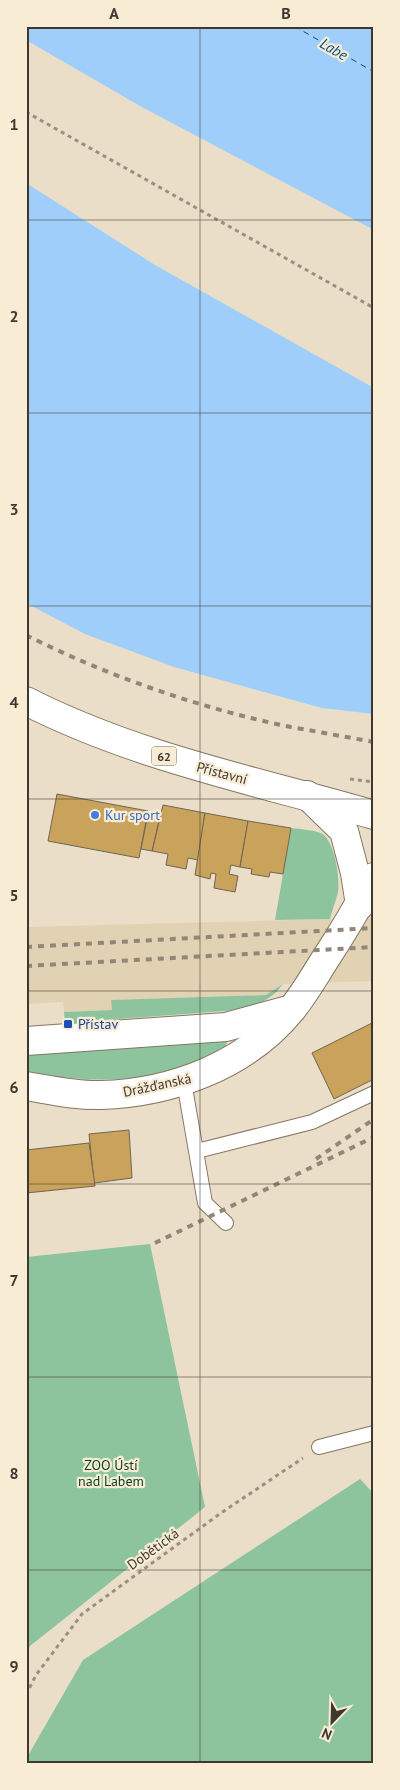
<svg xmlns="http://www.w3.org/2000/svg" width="400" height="1790" viewBox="0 0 400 1790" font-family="'PT Sans',sans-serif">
<rect width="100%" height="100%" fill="#ebdec8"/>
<!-- built -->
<path fill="#e2d2b4" d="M 374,915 L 374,981 L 283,984 L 266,995 L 111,1000 L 113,1010 L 64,1012 L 63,1002 L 26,1004 L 26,927 L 330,919 Z"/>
<!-- green -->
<g fill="#8dc49e">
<path d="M 291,828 C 298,829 320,830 325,836 C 335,847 340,877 338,892 C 336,901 332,910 330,919 L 275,920 Z"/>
<path d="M 283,984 C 268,1005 249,1007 225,1011 L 65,1023 L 64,1012 L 112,1010 L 111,1000 L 266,995 Z"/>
<path d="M 224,1038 L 227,1041 L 226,1047 C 214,1052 201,1059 188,1064 C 134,1085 81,1082 26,1071 L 26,1050 Z"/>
<path d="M 150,1244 L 205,1507 L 30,1646 L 26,1655 L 26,1257 Z"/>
<path d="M 360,1479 L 374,1494 L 374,1764 L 26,1764 L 26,1759 L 83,1660 Z"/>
</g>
<!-- water -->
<g fill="#9fcefb">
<path d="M 26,26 L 374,26 L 374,230 L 140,106 L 26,40 Z"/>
<path d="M 26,183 L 155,265 L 374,388 L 374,714 L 322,708 L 174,667 L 85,634 L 26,603 Z"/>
</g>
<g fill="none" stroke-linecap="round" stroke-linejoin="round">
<!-- ferry -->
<path stroke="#0a4e81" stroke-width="1" stroke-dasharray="6 5" stroke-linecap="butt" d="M 294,26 L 374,72"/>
</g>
<!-- building -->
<g fill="#c9a35b" stroke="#706551">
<path d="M 57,794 L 148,811 L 139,858 L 48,841 Z"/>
<path d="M 163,805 L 205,813 L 198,860 L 188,858 L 186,869 L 166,865 L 168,854 L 152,851 Z"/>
<path d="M 205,813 L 248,821 L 240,867 L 231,865 L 229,874 L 238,876 L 235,892 L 214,888 L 216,874 L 211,873 L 210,879 L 195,875 Z"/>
<path d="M 148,814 L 160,816 L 152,851 L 141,849 Z"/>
<path d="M 248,821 L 291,828 L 283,874 L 270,872 L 269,877 L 251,874 L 252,869 L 240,867 Z"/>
<path d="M 374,1022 L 374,1079 L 334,1099 L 312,1053 Z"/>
<path d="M 129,1130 L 132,1178 L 94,1183 L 89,1134 Z"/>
<path d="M 89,1143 L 95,1186 L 26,1193 L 26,1150 Z"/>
</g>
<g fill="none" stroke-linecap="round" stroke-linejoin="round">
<defs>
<g id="lane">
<path d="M 184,1082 L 205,1203 L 226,1223"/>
<path d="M 197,1151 L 312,1122 L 374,1093"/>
<path d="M 319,1447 L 374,1433"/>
</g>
<path id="street" d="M 26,1041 L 226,1027 L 292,1009"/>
<g id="secondary">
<path d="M 307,795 L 344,831 L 355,873 L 360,905"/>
<path d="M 26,1086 C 51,1090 76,1096 101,1095 C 172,1093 247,1065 292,1009 C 305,993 315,975 326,958 C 343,932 359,905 374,877"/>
</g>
<path id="primary" d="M 26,701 C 136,757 257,781 374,815"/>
</defs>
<!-- lane casing -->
<use href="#lane" stroke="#837763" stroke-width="16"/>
<!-- street casing -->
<use href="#street" stroke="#837763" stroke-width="30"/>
<!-- secondary casing -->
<use href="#secondary" stroke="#837763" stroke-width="30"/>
<!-- primary casing -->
<use href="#primary" stroke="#837763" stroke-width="30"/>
<!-- path -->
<g stroke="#999080" stroke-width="3" stroke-dasharray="4 4" stroke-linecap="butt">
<path d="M 26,112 L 374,308"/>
<path d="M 350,779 L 374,782"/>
<path d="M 26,1695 L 36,1675 L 82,1614 L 221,1513 L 303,1458"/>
</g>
<!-- lane -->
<use href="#lane" stroke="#fff" stroke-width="14"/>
<!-- street -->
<use href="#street" stroke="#fff" stroke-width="28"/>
<!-- secondary -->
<use href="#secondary" stroke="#fff" stroke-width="28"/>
<!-- primary -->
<use href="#primary" stroke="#fff" stroke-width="28"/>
<!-- rail -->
<g stroke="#908778" stroke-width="4" stroke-dasharray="6 6" stroke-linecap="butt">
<path d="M 26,635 C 107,676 202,709 291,727 C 319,732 346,737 374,742"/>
<path d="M 26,947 L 374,928"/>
<path d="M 26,966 L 374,947"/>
<path d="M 316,1159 L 374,1119"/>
<path d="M 155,1243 L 374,1137"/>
</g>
</g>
<!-- grid -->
<path fill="none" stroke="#3e3930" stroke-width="1" stroke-opacity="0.55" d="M 200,26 L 200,1764M 26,220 L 374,220M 26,413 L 374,413M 26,606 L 374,606M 26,799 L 374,799M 26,991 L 374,991M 26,1184 L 374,1184M 26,1377 L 374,1377M 26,1570 L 374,1570"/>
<!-- markers -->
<circle fill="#3f7fe0" stroke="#f8ecd5" stroke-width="2" cx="95" cy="815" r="5"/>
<rect fill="#1a4fb4" stroke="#f8ecd5" stroke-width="2" x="63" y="1019" width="10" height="10" rx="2.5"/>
<g text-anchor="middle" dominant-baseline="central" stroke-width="4.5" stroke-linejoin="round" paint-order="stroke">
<!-- shield labels -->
<rect fill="#f8ecd5" stroke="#766f62" stroke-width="1" x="151.5" y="746.5" width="25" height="19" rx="4"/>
<g font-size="12" font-weight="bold" fill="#3e3930">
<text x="164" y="756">62</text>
</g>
<!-- street labels -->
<g font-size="14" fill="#3e3930" stroke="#f8ecd5">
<text transform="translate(222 773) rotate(15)">Přístavní</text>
<text transform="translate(157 1085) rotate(-12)">Drážďanská</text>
<text transform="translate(153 1549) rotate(-36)">Dobětická</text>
</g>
<!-- shop labels -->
<g font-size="14" fill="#366cbe" stroke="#f8ecd5" text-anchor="start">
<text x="105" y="815">Kur sport</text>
</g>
<!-- transit labels -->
<g font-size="14" fill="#164399" stroke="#f8ecd5" text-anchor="start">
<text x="78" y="1024">Přístav</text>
</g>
<!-- park labels -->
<g font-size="14" fill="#033e1f" stroke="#f8ecd5">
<text x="111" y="1465">ZOO Ústí<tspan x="111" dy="16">nad Labem</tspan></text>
</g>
<!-- water labels -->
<g font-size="15" font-style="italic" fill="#0a4e81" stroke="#f8ecd5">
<text transform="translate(334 49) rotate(30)">Labe</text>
</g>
</g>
<!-- border -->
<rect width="400" height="1790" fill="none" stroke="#f8ecd5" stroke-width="55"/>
<!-- north arrow -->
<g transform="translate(332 1722) rotate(203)" stroke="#f8ecd5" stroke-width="4" paint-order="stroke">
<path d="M0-4L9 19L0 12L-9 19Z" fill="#3e3930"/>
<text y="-8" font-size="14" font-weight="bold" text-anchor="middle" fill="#3e3930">N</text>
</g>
<rect x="28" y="28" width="344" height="1734" fill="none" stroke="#3e3930" stroke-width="2"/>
<g font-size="16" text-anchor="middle" font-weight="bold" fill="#3e3930">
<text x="114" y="19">A</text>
<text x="286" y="19">B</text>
<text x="14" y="130">1</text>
<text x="14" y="322">2</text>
<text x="14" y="515">3</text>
<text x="14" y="708">4</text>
<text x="14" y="901">5</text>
<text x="14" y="1093">6</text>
<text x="14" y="1286">7</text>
<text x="14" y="1479">8</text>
<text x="14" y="1672">9</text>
</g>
</svg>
